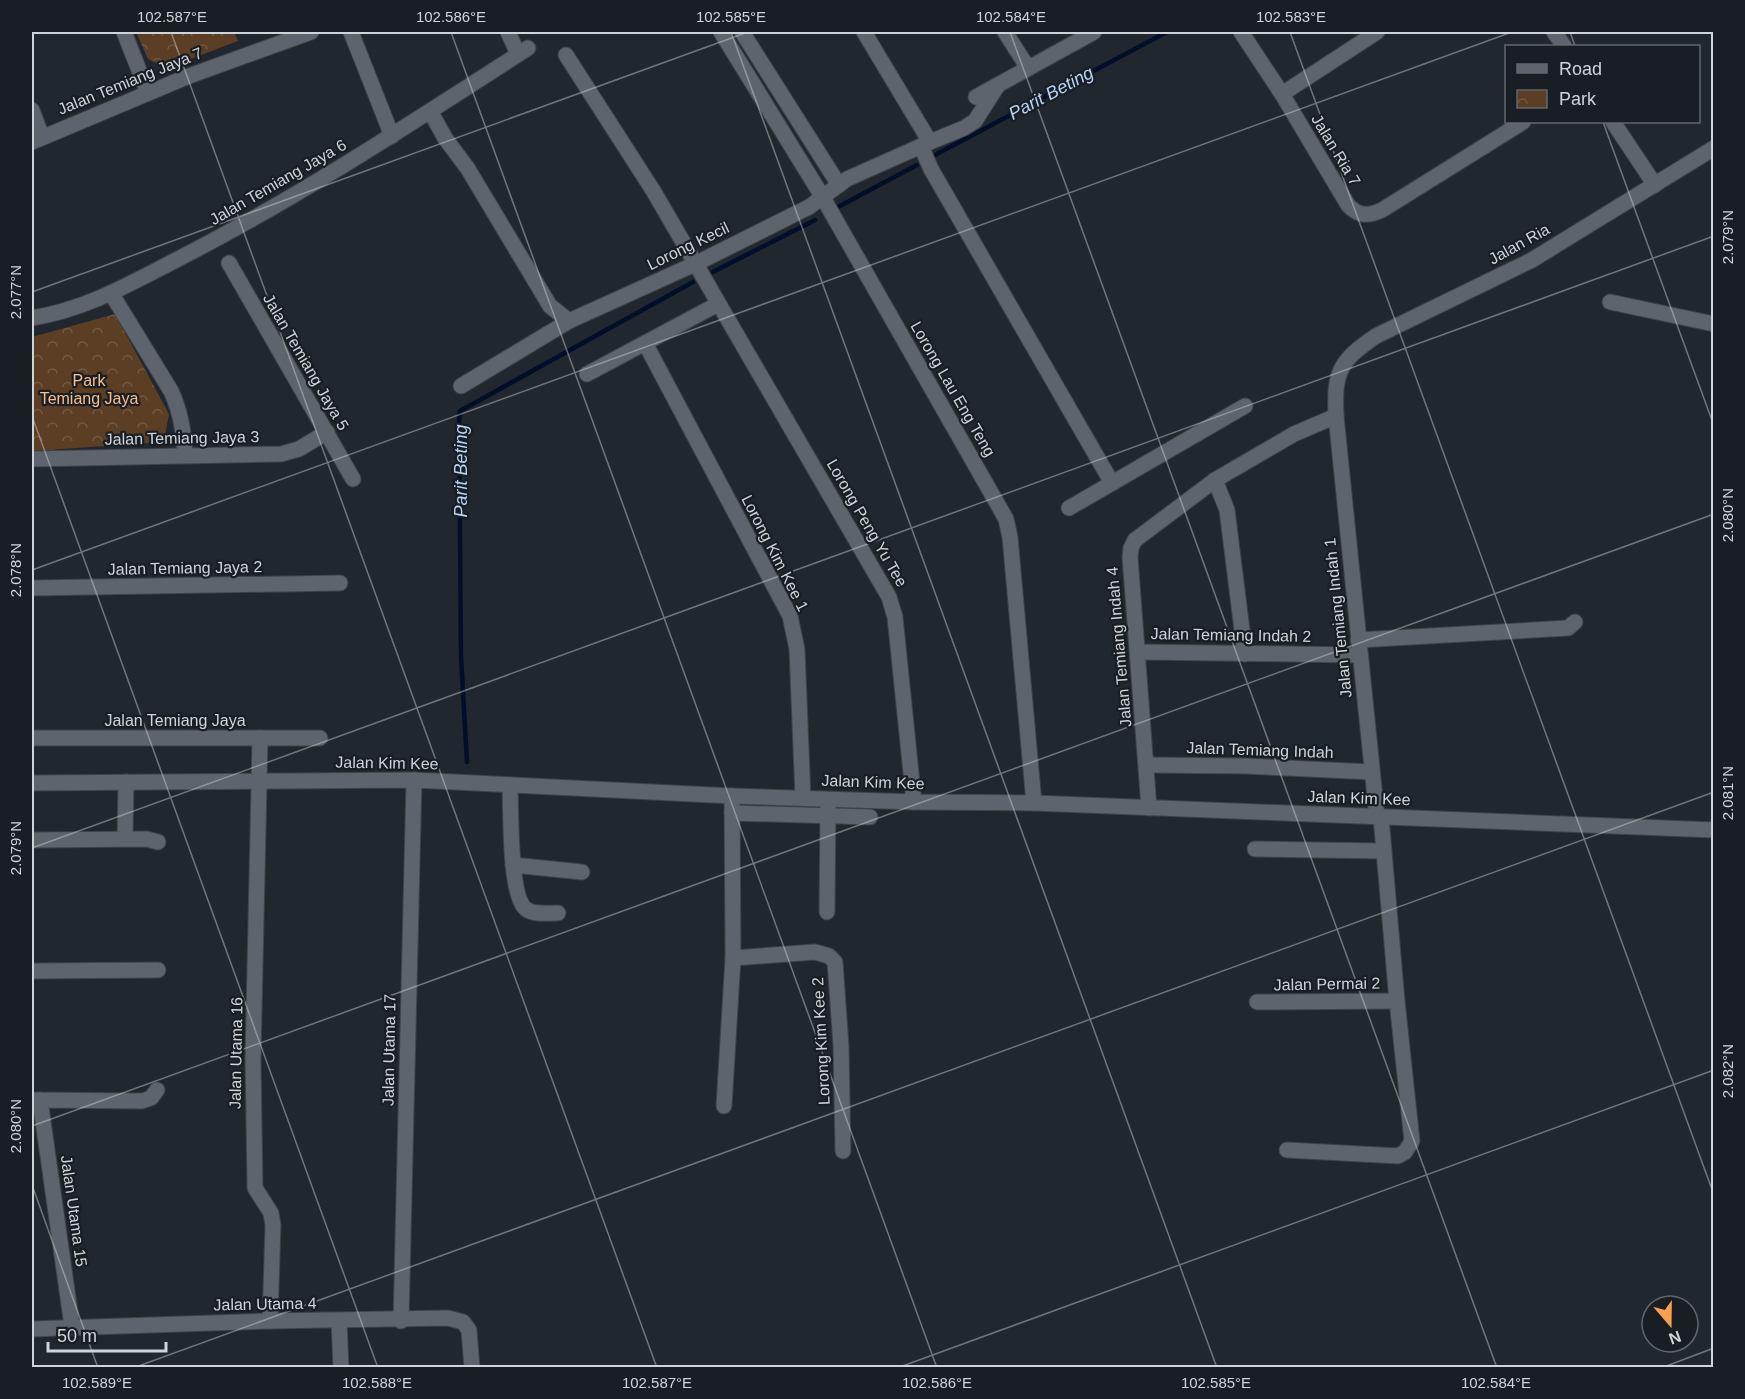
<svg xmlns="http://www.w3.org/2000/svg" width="1745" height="1399" viewBox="0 0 1745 1399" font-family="Helvetica,sans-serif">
<defs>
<pattern id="park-crowns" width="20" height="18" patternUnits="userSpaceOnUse" patternTransform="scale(1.5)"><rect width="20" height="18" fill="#5b3e23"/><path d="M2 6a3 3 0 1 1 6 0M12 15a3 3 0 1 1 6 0" fill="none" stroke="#725942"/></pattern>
</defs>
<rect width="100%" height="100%" fill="#21272e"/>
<!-- park -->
<g fill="url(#park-crowns)">
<path d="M 136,32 L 234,32 L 238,41 L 167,68 L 148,59 Z"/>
<path d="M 115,314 L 169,414 L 164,442 L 32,451 L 32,337 Z"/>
</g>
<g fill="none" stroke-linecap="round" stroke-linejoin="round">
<!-- stream -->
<g stroke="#000e2a" stroke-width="4.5">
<path d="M 935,155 L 1167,32"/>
<path d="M 838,207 L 917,165"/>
<path d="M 713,272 L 815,220"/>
<path d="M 467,762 L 461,657 L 459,421 L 460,411 L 693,282"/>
</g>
<defs>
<g id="minor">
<path d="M 124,32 L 148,93"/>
<path d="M 351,32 L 392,136"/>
<path d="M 508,32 L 518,54"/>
<path d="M 721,32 L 822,196 L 1006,519 L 1010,537 L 1034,803"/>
<path d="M 742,32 L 839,185"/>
<path d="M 1005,32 L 1028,68"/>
<path d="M 1241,32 L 1282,94 L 1348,205 C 1359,217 1369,216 1382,210 L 1523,122"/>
<path d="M 1554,32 L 1564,46"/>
<path d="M 566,55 L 654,192 L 889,597 L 895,617 L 914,802"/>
<path d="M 1282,94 L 1377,32"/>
<path d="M 976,97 L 1094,32"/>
<path d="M 32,110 L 42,137"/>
<path d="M 430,111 L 445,138 L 468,169 L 550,306 L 569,321 L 695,264 L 809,207 L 847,179 L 930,142 L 864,32"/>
<path d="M 1613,122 L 1655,185"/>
<path d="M 32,142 L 189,76 L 311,32"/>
<path d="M 930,142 L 964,128 L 975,121 L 998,85"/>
<path d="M 921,146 L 931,169 L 1112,483"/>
<path d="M 229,263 L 353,479"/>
<path d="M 111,293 L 171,391 C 181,412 184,432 185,455"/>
<path d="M 1610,302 L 1714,324"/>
<path d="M 32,318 C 87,309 129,284 178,259 C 299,197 413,122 528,48"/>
<path d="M 645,343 L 790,616 L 797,649 L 803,798"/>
<path d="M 587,374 L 718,304"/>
<path d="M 461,386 L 569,321"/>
<path d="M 32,459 L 281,454 L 299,449 L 327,432"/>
<path d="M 1215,480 L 1227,510 L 1245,654"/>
<path d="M 1069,508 L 1245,406"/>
<path d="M 32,588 L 340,583"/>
<path d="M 1358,640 L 1568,628 L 1575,622"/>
<path d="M 1139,652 L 1360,655"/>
<path d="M 32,738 L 320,738"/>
<path d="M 260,738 L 253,1058 L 255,1188 L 271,1213 L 273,1225 L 270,1321"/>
<path d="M 1147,765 L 1245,766 L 1372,772"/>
<path d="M 510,785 C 511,808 509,897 526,909 C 533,915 548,913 558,913"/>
<path d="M 1149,808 L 1130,557 L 1131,548 L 1135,540 L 1215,480 L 1294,434 L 1336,416"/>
<path d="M 732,813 L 870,817"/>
<path d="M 1377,817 L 1336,416 C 1334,372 1339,361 1376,336 L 1532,260 L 1714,148"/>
<path d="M 125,838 L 126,782"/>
<path d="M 32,840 L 147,839 L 158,842"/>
<path d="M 1255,849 L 1384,851"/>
<path d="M 513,865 L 582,872"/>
<path d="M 827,912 L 828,807"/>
<path d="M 733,958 L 815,952 L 829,956 L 835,962 L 841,1046 L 843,1151"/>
<path d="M 32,971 L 158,970"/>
<path d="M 1257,1002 L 1397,1001"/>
<path d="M 32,1100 L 142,1101 L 151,1098 L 157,1090"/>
<path d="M 40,1100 L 72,1326"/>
<path d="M 724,1106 L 733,958 L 732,796"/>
<path d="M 1287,1150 L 1398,1156 L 1405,1152 L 1412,1141 L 1397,1001 L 1381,817"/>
<path d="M 339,1321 L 341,1368"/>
<path d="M 401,1321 L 414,780"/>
<path d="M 32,1329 L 270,1321 L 448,1318 L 463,1322 L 469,1330 L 472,1368"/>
</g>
<path id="tertiary" d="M 32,783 L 414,780 L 732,796 L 914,802 L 1034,803 L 1714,830"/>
</defs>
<!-- minor casing -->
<use href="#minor" stroke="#3e4349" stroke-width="17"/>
<!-- tertiary casing -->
<use href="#tertiary" stroke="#3e4349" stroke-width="17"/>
<!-- minor -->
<use href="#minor" stroke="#5d646d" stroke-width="15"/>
<!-- tertiary -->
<use href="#tertiary" stroke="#5d646d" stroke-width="15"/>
</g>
<!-- ticks -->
<path fill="none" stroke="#d0d4d9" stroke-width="1.5" stroke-opacity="0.45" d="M 171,32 L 657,1368M 451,32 L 937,1368M 731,32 L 1217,1368M 1010,32 L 1497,1368M 1290,32 L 1714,1195M 1570,32 L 1575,46M 1603,122 L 1714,426M 32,292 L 748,32M 32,416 L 378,1368M 32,570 L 1512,32M 32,848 L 1714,236M 32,1126 L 1714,514M 32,1185 L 98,1368M 133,1368 L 1714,792M 897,1368 L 1714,1070M 1661,1368 L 1714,1348"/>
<g text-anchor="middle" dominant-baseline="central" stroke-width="4.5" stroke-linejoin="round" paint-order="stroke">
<!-- street labels -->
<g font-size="16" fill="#d0d4d9" stroke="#181e24">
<text transform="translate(130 81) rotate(-22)">Jalan Temiang Jaya 7</text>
<text transform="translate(1336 150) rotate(59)">Jalan Ria 7</text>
<text transform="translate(278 182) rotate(-30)">Jalan Temiang Jaya 6</text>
<text transform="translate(1519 244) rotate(-29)">Jalan Ria</text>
<text transform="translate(688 246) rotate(-26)">Lorong Kecil</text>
<text transform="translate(306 362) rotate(60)">Jalan Temiang Jaya 5</text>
<text transform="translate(953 389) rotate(60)">Lorong Lau Eng Teng</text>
<text transform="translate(182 438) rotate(-1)">Jalan Temiang Jaya 3</text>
<text transform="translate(867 523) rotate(60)">Lorong Peng Yu Tee</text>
<text transform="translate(775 553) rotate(63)">Lorong Kim Kee 1</text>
<text transform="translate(185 568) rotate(-1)">Jalan Temiang Jaya 2</text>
<text transform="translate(1338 618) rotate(-96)">Jalan Temiang Indah 1</text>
<text transform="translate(1231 635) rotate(1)">Jalan Temiang Indah 2</text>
<text transform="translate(1119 647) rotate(-95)">Jalan Temiang Indah 4</text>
<text x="175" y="720">Jalan Temiang Jaya</text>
<text transform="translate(1260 750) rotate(2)">Jalan Temiang Indah</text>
<text transform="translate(387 763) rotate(1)">Jalan Kim Kee</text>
<text transform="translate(873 782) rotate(2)">Jalan Kim Kee</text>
<text transform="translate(1359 798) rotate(2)">Jalan Kim Kee</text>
<text transform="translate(1327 984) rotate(-1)">Jalan Permai 2</text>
<text transform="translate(821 1041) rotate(-93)">Lorong Kim Kee 2</text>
<text transform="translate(389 1050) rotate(-89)">Jalan Utama 17</text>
<text transform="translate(236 1053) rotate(-89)">Jalan Utama 16</text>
<text transform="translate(74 1211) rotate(82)">Jalan Utama 15</text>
<text transform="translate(265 1304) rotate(-1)">Jalan Utama 4</text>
</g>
<!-- park labels -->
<g font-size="16" fill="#f9be8c" stroke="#181e24">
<text x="89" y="380">Park<tspan x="89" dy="18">Temiang Jaya</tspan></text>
</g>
<!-- water labels -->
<g font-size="18" font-style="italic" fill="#b8d4f6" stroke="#181e24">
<text transform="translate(1051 93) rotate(-28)">Parit Beting</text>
<text transform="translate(461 471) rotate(-90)">Parit Beting</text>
</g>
</g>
<!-- border -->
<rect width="1745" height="1399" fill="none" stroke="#181e24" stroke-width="66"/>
<!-- legend -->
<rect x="1505" y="45" width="195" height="78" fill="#181e24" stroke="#62676c" stroke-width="1.5"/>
<rect x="1517" y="64" width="30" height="9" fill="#5d646d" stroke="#62676c" stroke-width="1.5"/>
<text x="1559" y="75" font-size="18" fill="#d0d4d9">Road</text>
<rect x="1517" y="90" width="30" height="18" fill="url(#park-crowns)" stroke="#62676c" stroke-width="1.5"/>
<text x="1559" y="105" font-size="18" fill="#d0d4d9">Park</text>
<!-- north arrow -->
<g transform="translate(1670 1324) rotate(160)"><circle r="28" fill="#181e24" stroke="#62676c" stroke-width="1.5"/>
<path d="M0-4.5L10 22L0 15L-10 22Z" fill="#f9a04c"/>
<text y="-9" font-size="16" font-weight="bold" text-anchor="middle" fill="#d0d4d9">N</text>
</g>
<!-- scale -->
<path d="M48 1342v9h118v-9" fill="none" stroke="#d0d4d9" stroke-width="3"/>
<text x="57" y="1342" font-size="18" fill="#d0d4d9" stroke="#181e24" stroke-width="4.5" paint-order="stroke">50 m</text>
<rect x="33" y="33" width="1679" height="1333" fill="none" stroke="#d0d4d9" stroke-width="2"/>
<g font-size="15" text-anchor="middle" fill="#d0d4d9">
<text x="172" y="22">102.587°E</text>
<text x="451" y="22">102.586°E</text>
<text x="731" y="22">102.585°E</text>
<text x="1011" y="22">102.584°E</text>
<text x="1291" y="22">102.583°E</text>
<text transform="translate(1728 237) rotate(-90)" y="5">2.079°N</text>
<text transform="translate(16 292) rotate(-90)" y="5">2.077°N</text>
<text transform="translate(1728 515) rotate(-90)" y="5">2.080°N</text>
<text transform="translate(16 570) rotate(-90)" y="5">2.078°N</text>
<text transform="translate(1728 793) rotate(-90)" y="5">2.081°N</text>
<text transform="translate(16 848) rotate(-90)" y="5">2.079°N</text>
<text transform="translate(1728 1071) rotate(-90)" y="5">2.082°N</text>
<text transform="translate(16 1126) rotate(-90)" y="5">2.080°N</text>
<text x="97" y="1388">102.589°E</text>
<text x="377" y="1388">102.588°E</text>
<text x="657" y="1388">102.587°E</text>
<text x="937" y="1388">102.586°E</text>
<text x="1216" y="1388">102.585°E</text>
<text x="1496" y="1388">102.584°E</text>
</g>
</svg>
